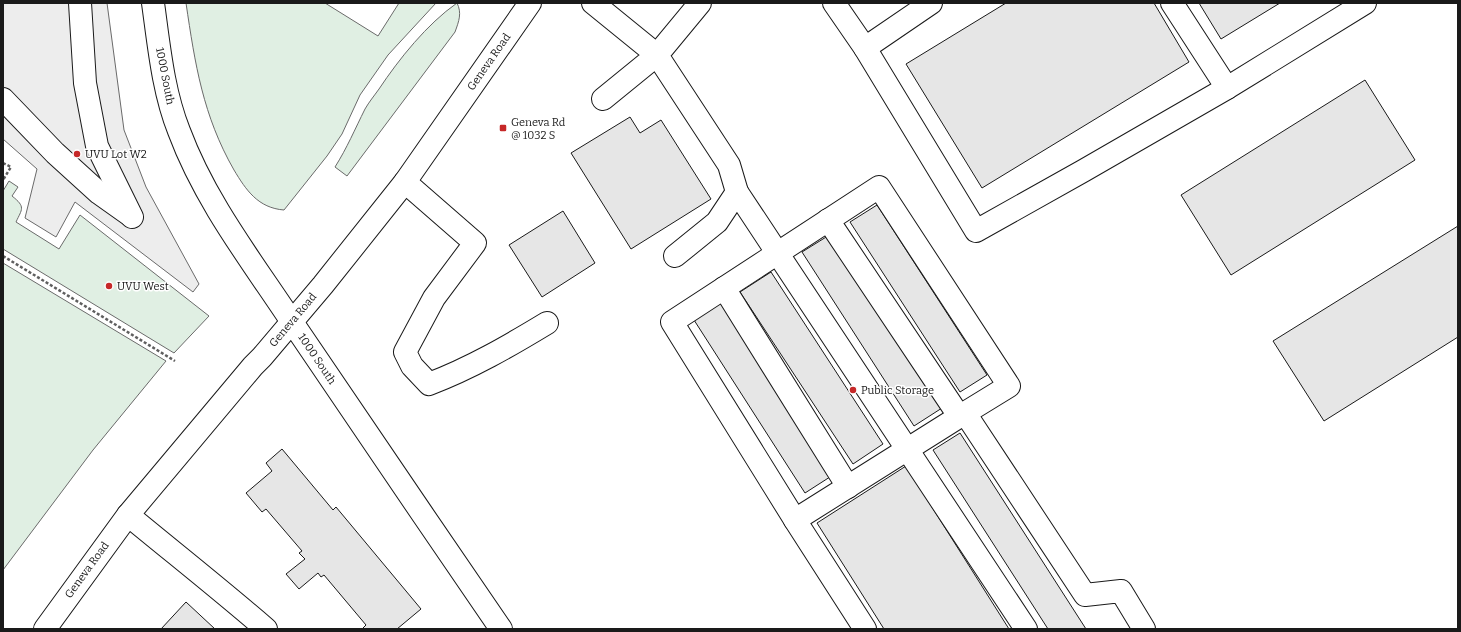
<svg xmlns="http://www.w3.org/2000/svg" width="1461" height="632" viewBox="0 0 1461 632" font-family="Bitter,serif">
<rect width="100%" height="100%" fill="#fff"/>
<!-- green -->
<g fill="#e0efe3" stroke="#6a6a6a">
<path d="M 186,3 L 325,3 L 378,36 L 399,3 L 436,3 L 388,55 L 360,95 L 342,134 L 327,156 L 284,210 C 258,208 246,190 234,170 C 203,116 195,64 186,3 Z"/>
<path d="M 457,3 C 462,13 459,21 455,32 L 347,176 L 335,167 C 347,148 355,129 365,109 C 369,102 374,96 379,89 C 399,59 427,24 457,3 Z"/>
<path d="M 9,181 L 18,187 L 12,196 C 26,207 22,209 16,222 L 59,249 L 80,215 L 209,316 L 174,353 L 3,249 L 3,191 Z"/>
<path d="M 3,263 L 166,361 L 93,450 L 3,570 Z"/>
</g>
<!-- parking -->
<path fill="#ededed" stroke="#6a6a6a" d="M 3,3 L 107,3 L 124,130 L 146,187 L 199,284 L 193,292 L 75,202 L 56,237 L 25,218 L 37,169 L 3,139 Z"/>
<!-- building -->
<g fill="#e6e6e6" stroke="#1a1a1a">
<path d="M 1006,3 L 1154,3 L 1189,62 L 982,188 L 906,64 Z"/>
<path d="M 1199,3 L 1280,3 L 1221,39 Z"/>
<path d="M 1365,80 L 1415,160 L 1231,275 L 1181,195 Z"/>
<path d="M 630,117 L 640,133 L 661,120 L 711,199 L 631,249 L 571,153 Z"/>
<path d="M 877,205 L 987,375 L 960,392 L 850,222 Z"/>
<path d="M 563,211 L 595,263 L 542,297 L 509,245 Z"/>
<path d="M 1458,226 L 1458,337 L 1324,421 L 1273,341 Z"/>
<path d="M 831,234 L 942,408 L 914,426 L 802,252 Z"/>
<path d="M 771,272 L 883,444 L 853,464 L 740,292 Z"/>
<path d="M 722,302 L 833,475 L 805,493 L 694,320 Z"/>
<path d="M 960,433 L 1086,629 L 1048,629 L 933,450 Z"/>
<path d="M 282,449 L 333,510 L 336,507 L 421,609 L 397,629 L 362,629 L 366,625 L 324,575 L 321,577 L 318,573 L 299,589 L 286,574 L 305,559 L 299,553 L 302,551 L 266,509 L 262,512 L 246,493 L 272,471 L 266,463 Z"/>
<path d="M 906,466 L 1009,629 L 884,629 L 817,523 Z"/>
<path d="M 186,602 L 215,629 L 161,629 Z"/>
</g>
<g fill="none" stroke-linecap="round" stroke-linejoin="round">
<defs>
<g id="minor">
<path d="M 80,3 L 85,83 L 97,146 L 132,217"/>
<path d="M 153,3 C 159,46 163,91 179,131 C 205,201 251,260 292,322 C 361,424 431,527 501,629"/>
<path d="M 593,3 L 657,55 L 603,99"/>
<path d="M 834,3 L 865,48 L 931,3"/>
<path d="M 1172,3 L 1227,88 L 1365,3"/>
<path d="M 865,48 L 976,231 L 1083,171 L 1227,88"/>
<path d="M 3,99 L 55,153 L 99,193 L 130,215"/>
<path d="M 405,182 L 475,243 L 434,298 L 405,352 L 412,366 L 429,384 C 471,368 509,346 547,323"/>
<path d="M 737,192 L 1026,629"/>
<path d="M 828,220 L 959,416"/>
<path d="M 675,256 L 717,222 L 737,192 L 729,165 L 657,55 L 700,3"/>
<path d="M 724,288 L 848,487"/>
<path d="M 128,515 C 174,553 221,590 266,629"/>
<path d="M 795,520 L 672,322 L 879,187 L 1009,386 L 965,413"/>
<path d="M 865,629 L 795,520 L 965,413 L 1085,595 L 1121,591 L 1144,629"/>
</g>
<path id="major" d="M 45,629 L 128,515 L 253,366 L 262,357 L 323,285 L 405,182 L 530,3"/>
</defs>
<!-- minor casing -->
<use href="#minor" stroke="#1a1a1a" stroke-width="24"/>
<!-- major casing -->
<use href="#major" stroke="#1a1a1a" stroke-width="24"/>
<!-- path -->
<g stroke="#5f5f5f" stroke-width="2.5" stroke-dasharray="3 2" stroke-linecap="butt">
<path d="M 3,163 L 11,167 L 3,180"/>
<path d="M 3,256 L 175,361"/>
</g>
<!-- minor -->
<use href="#minor" stroke="#fff" stroke-width="22"/>
<!-- major -->
<use href="#major" stroke="#fff" stroke-width="22"/>
</g>
<!-- markers -->
<g fill="#c62828" stroke="#fff" stroke-width="1.5">
<rect x="499" y="124" width="8" height="8" rx="2"/>
<circle cx="77" cy="154" r="4"/>
<circle cx="109" cy="286" r="4"/>
<circle cx="853" cy="390" r="4"/>
</g>
<g text-anchor="middle" dominant-baseline="central" stroke-width="3" stroke-linejoin="round" paint-order="stroke">
<!-- street labels -->
<g font-size="11" fill="#1a1a1a" stroke="#fff">
<text transform="translate(489 62) rotate(-55)">Geneva Road</text>
<text transform="translate(165 76) rotate(79)">1000 South</text>
<text transform="translate(293 320) rotate(-50)">Geneva Road</text>
<text transform="translate(317 359) rotate(56)">1000 South</text>
<text transform="translate(87 570) rotate(-54)">Geneva Road</text>
</g>
<!-- poi labels -->
<g font-size="11" fill="#1a1a1a" stroke="#fff" text-anchor="start">
<text x="511" y="122">Geneva Rd<tspan x="511" dy="13">@ 1032 S</tspan></text>
<text x="85" y="154">UVU Lot W2</text>
<text x="117" y="286">UVU West</text>
<text x="861" y="390">Public Storage</text>
</g>
</g>
<!-- border -->
<rect width="1461" height="632" fill="none" stroke="#1a1a1a" stroke-width="8"/>
</svg>
